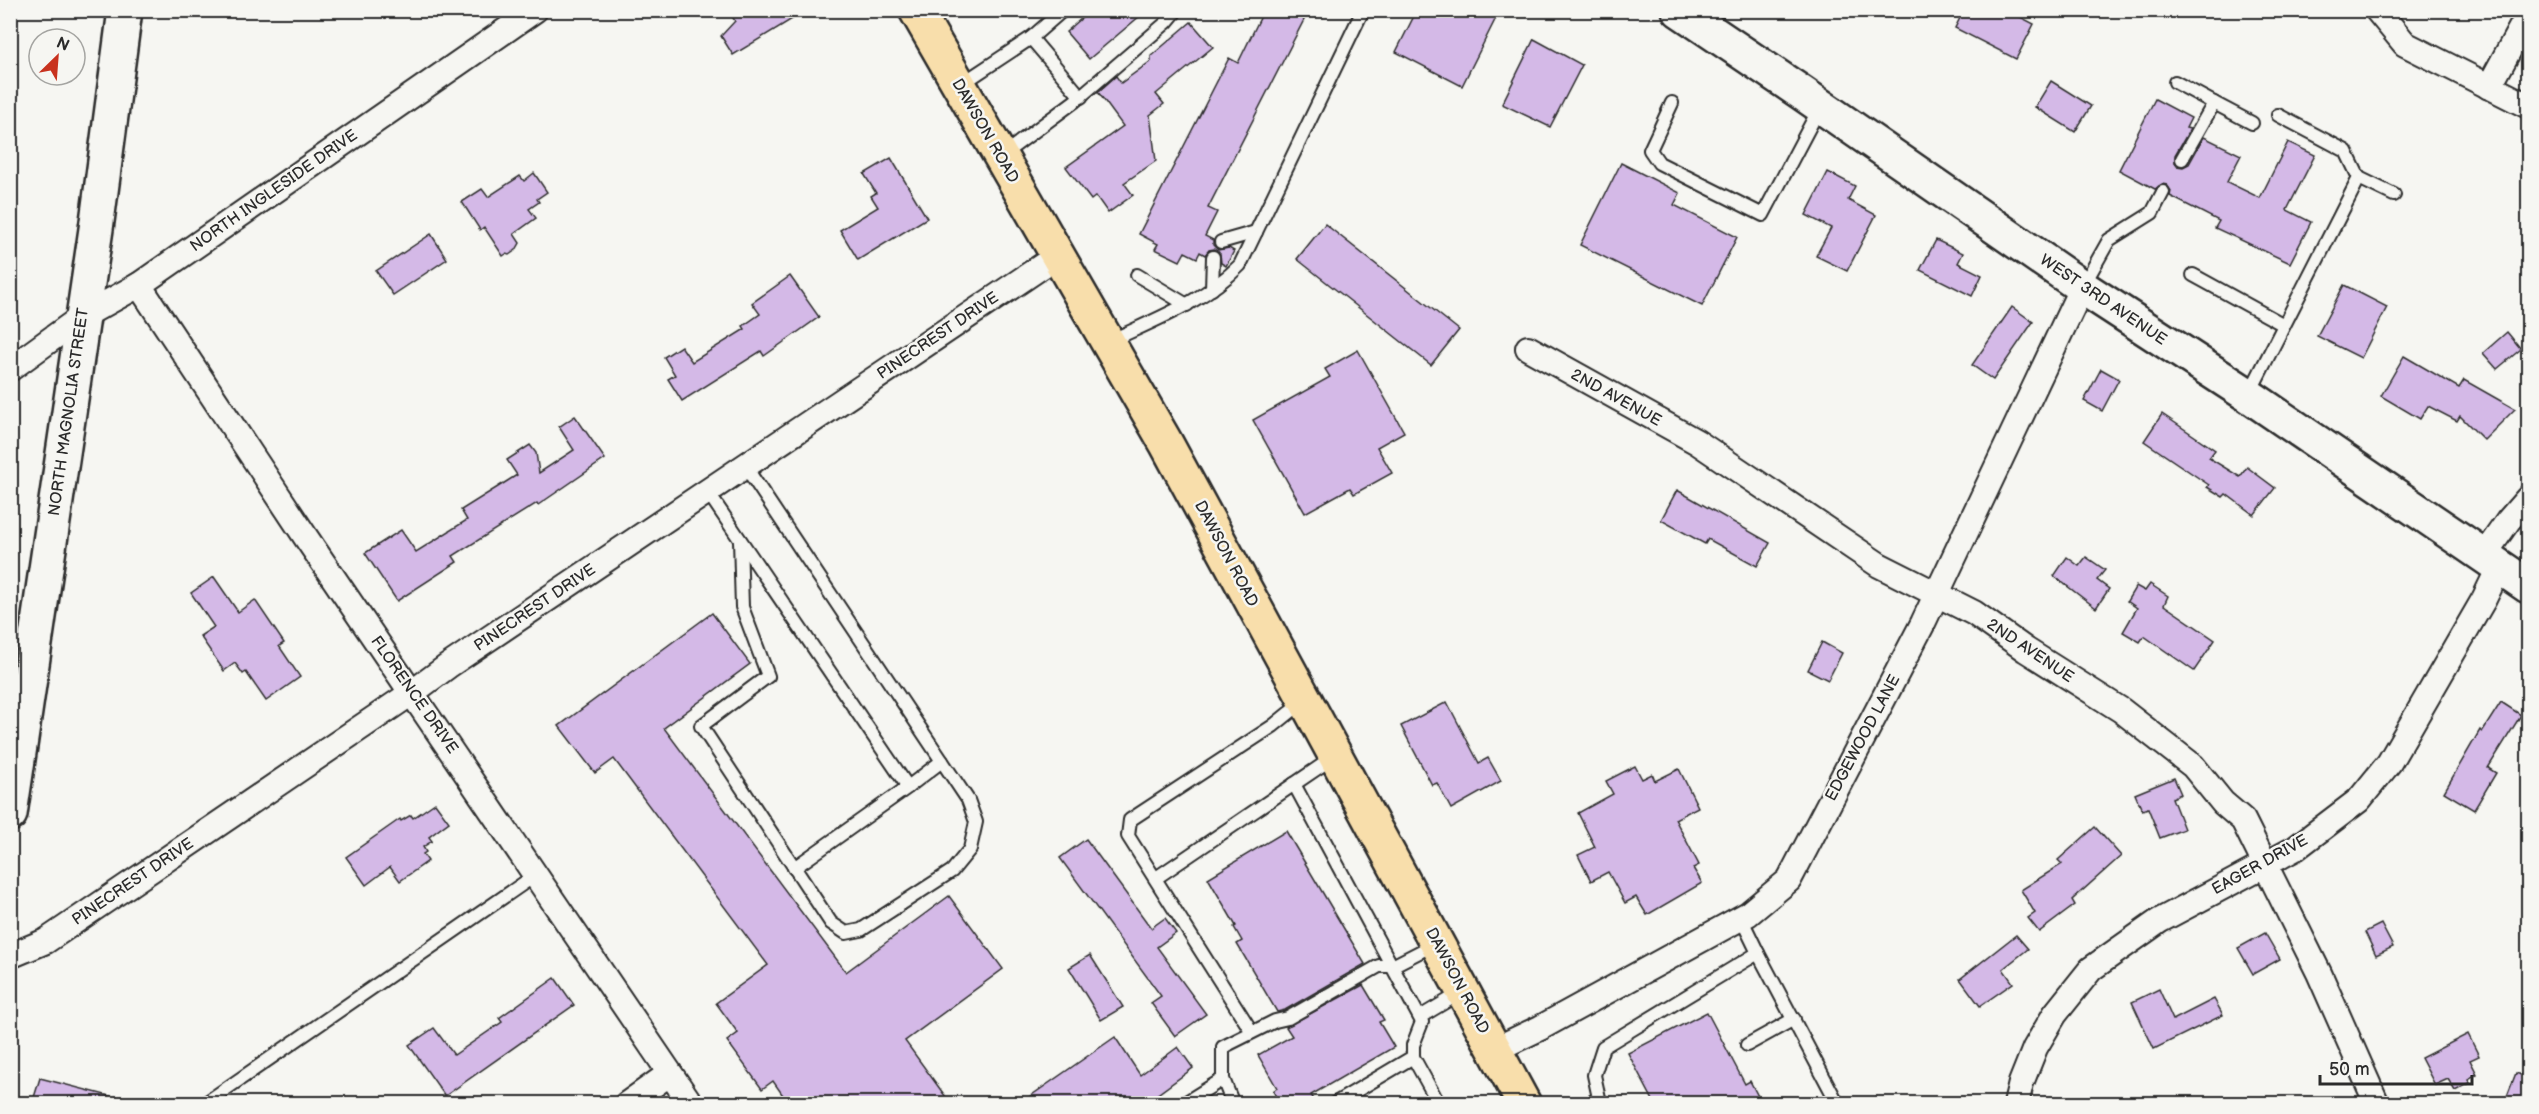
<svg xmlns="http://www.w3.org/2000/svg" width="2539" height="1114" viewBox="0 0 2539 1114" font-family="'Balsamiq Sans',sans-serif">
<rect width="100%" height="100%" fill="#f6f6f2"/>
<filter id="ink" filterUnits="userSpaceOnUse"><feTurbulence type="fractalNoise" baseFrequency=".0167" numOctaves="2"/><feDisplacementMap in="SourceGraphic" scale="12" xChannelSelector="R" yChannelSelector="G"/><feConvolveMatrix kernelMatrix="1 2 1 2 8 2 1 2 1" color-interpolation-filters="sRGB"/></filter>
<g filter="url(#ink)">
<!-- building -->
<g fill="#d4b9e7" stroke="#2b2b2b" stroke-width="1.5">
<path d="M 728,10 L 807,10 L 733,55 L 721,36 L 735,21 Z"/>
<path d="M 1091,10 L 1147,10 L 1089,59 L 1066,32 Z"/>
<path d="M 1264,10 L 1309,10 L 1208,208 L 1217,212 L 1205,236 L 1213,240 L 1213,245 L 1218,250 L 1229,248 L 1234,251 L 1226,266 L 1221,263 L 1220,254 L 1214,249 L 1209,250 L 1205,255 L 1200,252 L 1197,258 L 1185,252 L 1180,261 L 1155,249 L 1158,244 L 1139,234 L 1229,58 L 1238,63 Z"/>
<path d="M 1417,10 L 1500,10 L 1462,86 L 1396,52 Z"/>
<path d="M 1964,10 L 2007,10 L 2034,24 L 2016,59 L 1955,28 Z"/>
<path d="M 1191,22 L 1213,47 L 1156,94 L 1164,104 L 1150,115 L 1156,161 L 1124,183 L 1133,195 L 1108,213 L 1096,196 L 1091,200 L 1066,167 L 1123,126 L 1098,92 L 1116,76 L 1121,83 L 1151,61 L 1151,56 Z"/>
<path d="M 1534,39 L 1582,65 L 1550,127 L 1502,104 Z"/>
<path d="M 2051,81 L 2091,106 L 2075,132 L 2035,107 Z"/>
<path d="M 2155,99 L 2191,118 L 2186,128 L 2190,129 L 2175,155 L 2175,163 L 2177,166 L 2183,167 L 2189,164 L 2204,137 L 2241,155 L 2227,182 L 2260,198 L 2288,142 L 2315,155 L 2287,210 L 2311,222 L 2290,263 L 2215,228 L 2219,221 L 2170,196 L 2171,191 L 2167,185 L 2162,184 L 2155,189 L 2119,170 Z"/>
<path d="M 891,158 L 927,218 L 858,260 L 840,230 L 878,207 L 871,196 L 876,193 L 864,174 Z"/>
<path d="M 1621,163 L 1680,193 L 1674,205 L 1737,237 L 1702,306 L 1580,245 Z"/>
<path d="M 1828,172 L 1855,186 L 1848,200 L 1876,215 L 1847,271 L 1816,256 L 1831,228 L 1806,215 Z"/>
<path d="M 534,173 L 547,192 L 537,199 L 539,202 L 529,209 L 536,218 L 514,234 L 520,243 L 516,250 L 509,255 L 506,254 L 503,256 L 484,227 L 480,230 L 462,202 L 482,189 L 488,197 L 520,176 L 524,181 Z"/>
<path d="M 1325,224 L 1459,330 L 1431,365 L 1297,259 Z"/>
<path d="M 431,234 L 447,259 L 393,295 L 376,271 Z"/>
<path d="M 1936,240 L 1963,253 L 1958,263 L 1982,275 L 1972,296 L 1920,270 Z"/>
<path d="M 790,276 L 819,317 L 764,356 L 761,351 L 682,401 L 668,379 L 675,375 L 664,357 L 681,346 L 692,362 L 745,329 L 743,326 L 760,314 L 752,303 Z"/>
<path d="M 2344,285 L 2387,307 L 2361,358 L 2317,336 Z"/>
<path d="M 2012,307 L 2033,322 L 1993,380 L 1972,365 Z"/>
<path d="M 2507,332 L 2521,349 L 2497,369 L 2483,353 Z"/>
<path d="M 1358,350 L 1404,432 L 1377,447 L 1392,473 L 1354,494 L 1350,488 L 1305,513 L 1253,420 L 1330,377 L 1325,369 Z"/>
<path d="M 2404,356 L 2459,388 L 2464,380 L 2515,409 L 2484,440 L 2460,416 L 2457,421 L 2428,406 L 2420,419 L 2381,396 Z"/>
<path d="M 2101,369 L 2119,379 L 2102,411 L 2084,401 Z"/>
<path d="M 2162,414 L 2215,450 L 2209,458 L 2240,477 L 2247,467 L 2275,488 L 2254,515 L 2226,494 L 2223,497 L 2207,487 L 2209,485 L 2144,441 Z"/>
<path d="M 575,416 L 605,459 L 538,505 L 537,503 L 453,556 L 457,562 L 397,601 L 365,553 L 401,530 L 416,552 L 467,520 L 461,510 L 517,475 L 507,460 L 530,445 L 536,453 L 539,473 L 574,450 L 559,427 Z"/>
<path d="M 1677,490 L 1770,543 L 1757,566 L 1708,539 L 1705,544 L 1661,520 Z"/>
<path d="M 2067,557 L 2079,566 L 2086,557 L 2105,570 L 2097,580 L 2109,589 L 2096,608 L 2054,576 Z"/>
<path d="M 214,577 L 238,612 L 255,600 L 284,643 L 279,646 L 300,677 L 266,701 L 246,672 L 243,674 L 235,663 L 224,671 L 200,636 L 214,627 L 191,593 Z"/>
<path d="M 2150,584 L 2168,596 L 2164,605 L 2215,640 L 2194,671 L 2144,636 L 2140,642 L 2123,632 L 2137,608 L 2127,601 L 2136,586 L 2145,591 Z"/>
<path d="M 712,613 L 750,664 L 664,728 L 846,972 L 949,896 L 1003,969 L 905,1041 L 951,1104 L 789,1104 L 773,1081 L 762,1089 L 727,1041 L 738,1033 L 716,1003 L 768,965 L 614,759 L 595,773 L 559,726 Z"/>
<path d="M 1822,642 L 1842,653 L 1828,680 L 1808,670 Z"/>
<path d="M 1447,702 L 1479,763 L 1488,758 L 1501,781 L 1451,809 L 1437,783 L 1432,785 L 1401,726 Z"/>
<path d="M 2501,702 L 2521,715 L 2488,768 L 2496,773 L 2474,810 L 2444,792 L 2480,730 L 2482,732 Z"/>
<path d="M 1635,766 L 1642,779 L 1652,774 L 1655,781 L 1679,769 L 1698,807 L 1675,819 L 1699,865 L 1693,868 L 1702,883 L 1647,915 L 1636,897 L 1625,903 L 1608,872 L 1591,881 L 1578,855 L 1595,847 L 1578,813 L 1613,794 L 1606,781 Z"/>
<path d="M 2174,778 L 2181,794 L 2172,798 L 2184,829 L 2160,838 L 2148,808 L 2142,810 L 2135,794 Z"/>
<path d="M 435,803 L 449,822 L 429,837 L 432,841 L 423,847 L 426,852 L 423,854 L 428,861 L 400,881 L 390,867 L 366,885 L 346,857 L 400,819 L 401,821 L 411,815 L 413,818 Z"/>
<path d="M 2095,827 L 2121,856 L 2072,900 L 2075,905 L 2039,932 L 2028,918 L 2035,913 L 2021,890 L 2062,864 L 2058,860 Z"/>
<path d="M 1286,831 L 1365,964 L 1285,1010 L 1277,1012 L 1237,944 L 1242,941 L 1234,927 L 1236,926 L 1208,878 Z"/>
<path d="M 1086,839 L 1151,928 L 1165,918 L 1176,933 L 1157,947 L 1206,1014 L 1175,1036 L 1151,1003 L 1161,996 L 1060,858 Z"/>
<path d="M 2381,924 L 2393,947 L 2376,955 L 2365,932 Z"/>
<path d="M 2265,933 L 2280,959 L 2253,974 L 2238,948 Z"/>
<path d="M 2016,935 L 2028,949 L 2003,969 L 2013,983 L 1980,1006 L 1960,979 Z"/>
<path d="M 1090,955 L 1123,1007 L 1101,1020 L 1069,968 Z"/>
<path d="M 555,978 L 574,1005 L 445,1096 L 409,1045 L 434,1028 L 454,1055 L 502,1022 L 499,1018 Z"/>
<path d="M 1363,985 L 1384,1020 L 1379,1022 L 1394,1047 L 1311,1095 L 1317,1104 L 1280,1104 L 1273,1091 L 1277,1088 L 1258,1055 L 1292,1036 L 1286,1027 Z"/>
<path d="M 2159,989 L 2173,1020 L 2214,999 L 2223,1015 L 2154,1049 L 2132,1002 Z"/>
<path d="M 1707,1012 L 1745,1084 L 1750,1081 L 1762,1104 L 1655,1104 L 1628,1053 Z"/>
<path d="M 2468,1034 L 2479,1056 L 2470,1060 L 2477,1074 L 2468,1079 L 2470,1083 L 2455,1091 L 2448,1079 L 2435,1085 L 2421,1058 Z"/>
<path d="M 1115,1037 L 1140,1075 L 1178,1047 L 1193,1068 L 1144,1104 L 1019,1104 Z"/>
<path d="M 2516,1073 L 2529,1078 L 2529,1104 L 2504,1104 Z"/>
<path d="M 40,1078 L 121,1099 L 121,1104 L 32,1104 Z"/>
</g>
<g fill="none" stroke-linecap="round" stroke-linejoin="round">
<defs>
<g id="lane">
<path d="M 1031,38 L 1063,10"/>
<path d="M 2175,82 L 2214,103 L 2182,159"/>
<path d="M 960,85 L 1031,38 L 1081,97"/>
<path d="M 1672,103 L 1650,150 L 1659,163 L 1763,215 L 1820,107"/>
<path d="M 2214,103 L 2252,123"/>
<path d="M 1001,156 L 1075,101 L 1167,22 L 1177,10"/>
<path d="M 2359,178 L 2394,195"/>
<path d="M 1221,242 L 1256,232"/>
<path d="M 1137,275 L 1187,305"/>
<path d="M 2193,275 L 2284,325"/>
<path d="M 2083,286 L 2109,240 L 2152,213 L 2163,192"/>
<path d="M 1212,289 L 1213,257"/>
<path d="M 1108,342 C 1154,320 1204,302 1240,265 L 1363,10"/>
<path d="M 2249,394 L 2359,178 L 2346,151 L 2278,115"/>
<path d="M 707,491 L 908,787 L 942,761"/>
<path d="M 740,540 L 742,607 L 768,676 L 701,726 L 831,923 L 846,933 L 861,930 L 952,871 L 970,849 L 976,822 L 968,800 L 745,466"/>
<path d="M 1294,784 L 1422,1022 L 1413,1045 L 1413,1057 L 1334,1104"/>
<path d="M 794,868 L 908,787"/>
<path d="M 1156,878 L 1334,757"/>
<path d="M 1758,953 L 1838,1104"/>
<path d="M 1420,1017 L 1462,992"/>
<path d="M 1252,1032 L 1128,836 L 1130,820 L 1273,726 L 1305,700"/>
<path d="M 1747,1045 L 1794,1019"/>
<path d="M 1413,1057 L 1439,1104"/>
<path d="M 1223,1079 L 1233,1104"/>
<path d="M 204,1104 L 537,874"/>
<path d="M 1183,1104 L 1223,1079 L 1223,1047 L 1275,1021 L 1288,1018 L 1379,966 L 1392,966 L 1435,944"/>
<path d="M 1588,1104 L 1599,1098 L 1594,1075 L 1603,1047 L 1758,953 L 1741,918"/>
</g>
<g id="street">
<path d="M 2377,10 L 2405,44 L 2528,106"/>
<path d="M 2489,87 L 2528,15"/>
<path d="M 139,285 L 307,539 L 691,1104"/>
<path d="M 1528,348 L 1697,442 L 1879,565 L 1974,613 L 2026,650 L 2121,710 L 2193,766 L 2223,803 L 2243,820 L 2319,973 L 2377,1104"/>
<path d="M 10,369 L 83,316 L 139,285 L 535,10"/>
<path d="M 2484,555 L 2508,521 L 2528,498"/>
<path d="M 10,956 L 46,941 L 413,692 L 448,666 L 1057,256"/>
<path d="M 1494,1050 L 1540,1028 L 1748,914 L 1789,880 L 1923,623 L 2082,287"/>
<path d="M 627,1104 L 669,1074"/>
<path d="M 2016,1104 L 2021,1083 L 2035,1048 L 2055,1014 L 2091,969 L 2159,921 L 2296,848 L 2359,800 L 2389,763 L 2484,599 L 2499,568"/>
</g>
<g id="secondary">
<path d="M 1679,10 L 1802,93 L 2082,287 L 2248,395 L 2528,586"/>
<path d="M 10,814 L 96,229 L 125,10"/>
</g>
<path id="primary" d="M 916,10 L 1166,443 L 1524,1104"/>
</defs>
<!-- lane casing -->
<use href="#lane" stroke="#2b2b2b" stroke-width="16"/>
<!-- street casing -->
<use href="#street" stroke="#2b2b2b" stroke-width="28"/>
<!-- secondary casing -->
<use href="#secondary" stroke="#2b2b2b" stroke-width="38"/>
<!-- primary casing -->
<use href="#primary" stroke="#2b2b2b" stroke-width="38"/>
<!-- lane -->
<use href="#lane" stroke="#f6f6f2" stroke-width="12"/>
<!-- street -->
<use href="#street" stroke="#f6f6f2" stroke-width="24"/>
<!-- secondary -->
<use href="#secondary" stroke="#f6f6f2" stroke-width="33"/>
<!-- primary -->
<use href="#primary" stroke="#f8deab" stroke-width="33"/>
</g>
</g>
<g text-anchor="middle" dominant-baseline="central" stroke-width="5" stroke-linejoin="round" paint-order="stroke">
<!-- street labels -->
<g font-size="16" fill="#2b2b2b" stroke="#f6f6f2">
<text transform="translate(985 131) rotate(60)">DAWSON ROAD</text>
<text transform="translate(274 191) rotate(-35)">NORTH INGLESIDE DRIVE</text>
<text transform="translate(2103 300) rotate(34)">WEST 3RD AVENUE</text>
<text transform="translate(938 336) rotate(-34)">PINECREST DRIVE</text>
<text transform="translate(1616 398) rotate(29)">2ND AVENUE</text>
<text transform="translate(69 412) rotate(-82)">NORTH MAGNOLIA STREET</text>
<text transform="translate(1226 554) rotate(62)">DAWSON ROAD</text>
<text transform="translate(535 608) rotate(-34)">PINECREST DRIVE</text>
<text transform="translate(2030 651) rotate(34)">2ND AVENUE</text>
<text transform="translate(414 695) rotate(55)">FLORENCE DRIVE</text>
<text transform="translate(1863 738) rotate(-62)">EDGEWOOD LANE</text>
<text transform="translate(2260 865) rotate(-29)">EAGER DRIVE</text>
<text transform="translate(133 882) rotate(-34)">PINECREST DRIVE</text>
<text transform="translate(1457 981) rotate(62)">DAWSON ROAD</text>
</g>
</g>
<!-- margin -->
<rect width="2539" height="1114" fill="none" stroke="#f6f6f2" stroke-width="36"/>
<rect x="18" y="18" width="2503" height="1078" fill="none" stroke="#2b2b2b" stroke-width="2" filter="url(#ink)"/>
<!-- north arrow -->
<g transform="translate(57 57) rotate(25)"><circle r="28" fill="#f6f6f2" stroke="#a5a5a2" stroke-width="1.5"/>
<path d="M0-4.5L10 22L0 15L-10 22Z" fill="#c8321e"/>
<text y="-9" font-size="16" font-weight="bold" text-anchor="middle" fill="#2b2b2b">N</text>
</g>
<!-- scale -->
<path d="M2320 1075v9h152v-9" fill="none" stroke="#2b2b2b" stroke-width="3"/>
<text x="2329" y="1075" font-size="18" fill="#2b2b2b" stroke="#f6f6f2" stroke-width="4.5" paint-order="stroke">50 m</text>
</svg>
